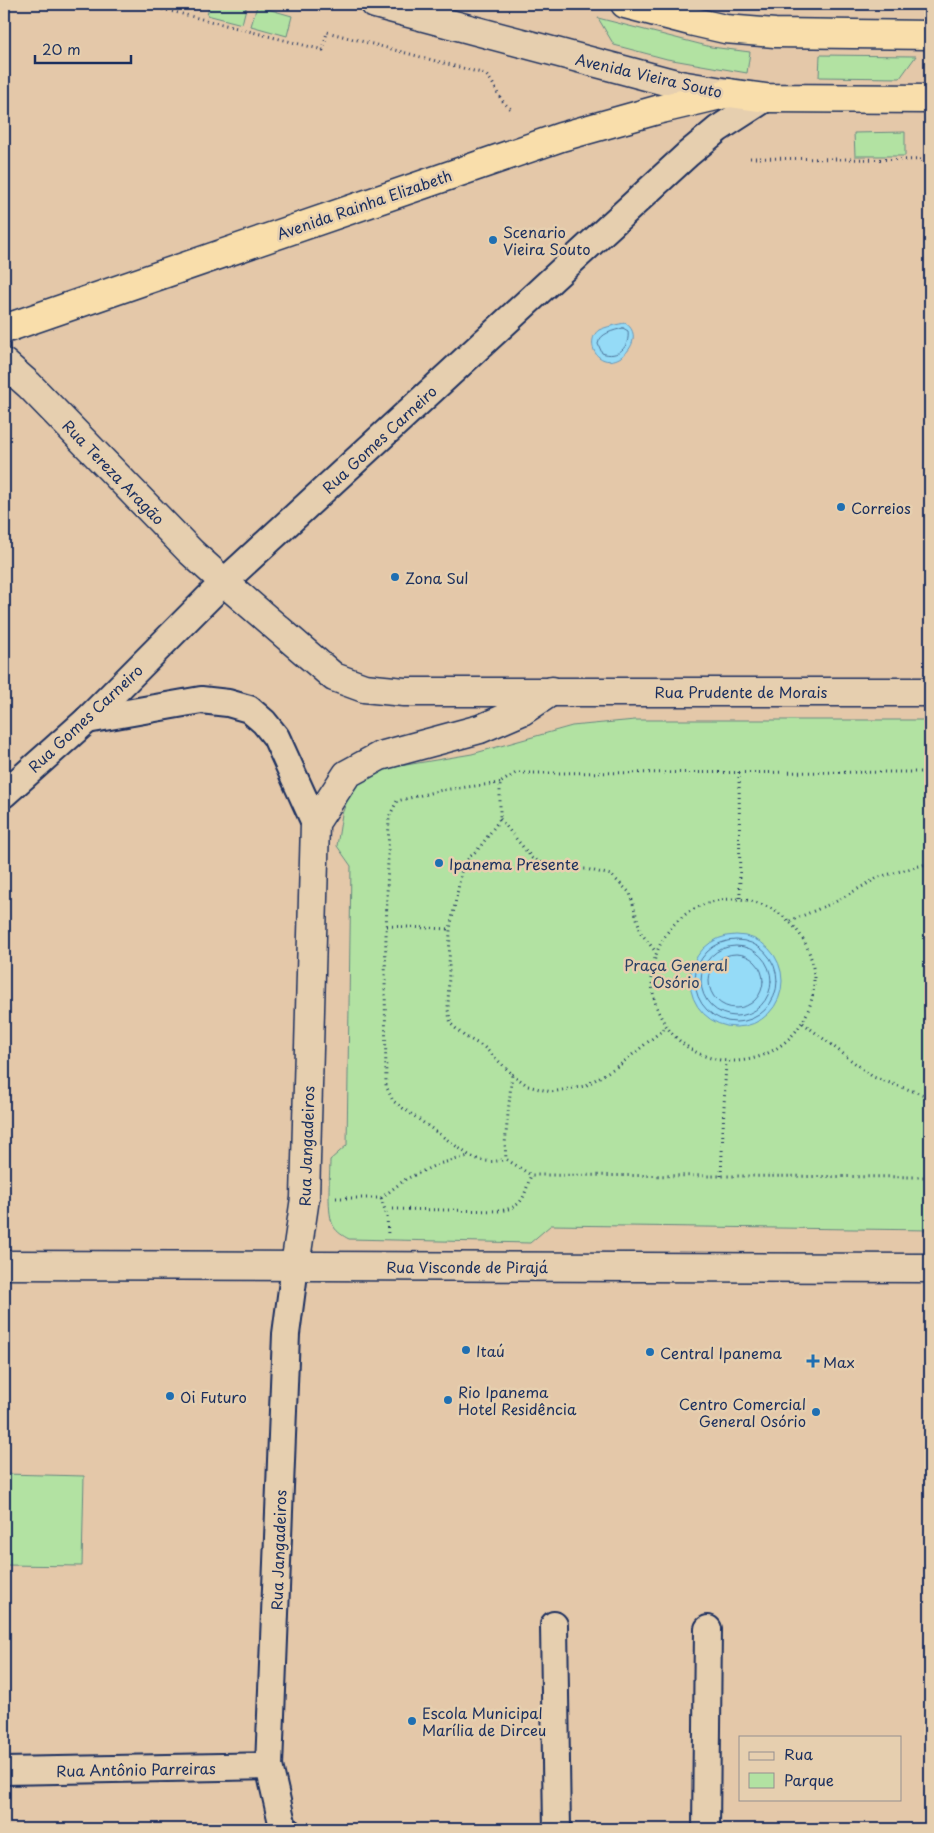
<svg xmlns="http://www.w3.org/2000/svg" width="934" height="1833" viewBox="0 0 934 1833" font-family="'Playpen Sans',sans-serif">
<rect width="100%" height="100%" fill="#e4c8a9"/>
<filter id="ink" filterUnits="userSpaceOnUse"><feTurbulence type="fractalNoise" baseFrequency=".02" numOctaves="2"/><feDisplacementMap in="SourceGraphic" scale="10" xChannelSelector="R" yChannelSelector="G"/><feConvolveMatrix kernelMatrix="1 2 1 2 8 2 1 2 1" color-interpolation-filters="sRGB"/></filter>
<g filter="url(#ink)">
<!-- green -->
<g fill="#b2e2a2" stroke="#668880">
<path d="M 210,4 L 247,4 L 242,24 L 207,15 Z"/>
<path d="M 257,6 L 292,16 L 287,36 L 251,26 Z"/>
<path d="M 598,18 L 711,47 L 750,52 L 747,73 L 667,59 L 614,45 Z"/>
<path d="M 820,55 L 916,56 L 900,78 L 819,77 Z"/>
<path d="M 905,132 L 905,156 L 855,156 L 854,133 Z"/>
<path d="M 635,720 L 930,720 L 930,1230 L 551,1225 L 530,1243 L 349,1239 C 343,1236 337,1232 334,1227 C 326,1215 330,1175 330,1160 L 347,1145 L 351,866 L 337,846 L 342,814 L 351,790 L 372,772 L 388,768 L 472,754 L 572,726 Z"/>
<path d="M 4,1474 L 84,1476 L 82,1566 L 4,1565 Z"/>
</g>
<!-- water -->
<g fill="#95dbf7" stroke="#6496ba">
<path d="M 625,323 C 648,337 618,372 599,357 C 591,351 590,336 599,330 C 605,327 619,324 625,323 Z"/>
<circle cx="736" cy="981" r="46"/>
</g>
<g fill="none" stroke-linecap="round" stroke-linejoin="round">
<!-- shore -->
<g stroke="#4c749b" stroke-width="1">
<path d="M 623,328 L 628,331 C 630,347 618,359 602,353 L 598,344 C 600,333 613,331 623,328 Z"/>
<circle cx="736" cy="981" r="41"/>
<circle cx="736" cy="981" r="35"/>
<circle cx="736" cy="981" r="27"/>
</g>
<defs>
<g id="minor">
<path d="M 87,720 L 201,700 L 228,703 L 249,709 L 264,722 L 276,737 L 315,823"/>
<path d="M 4,794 L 87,720 L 224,582 L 688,154 L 718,129 L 766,98"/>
<path d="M 554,1625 L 557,1829"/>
<path d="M 4,1771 L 269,1766"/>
<path d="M 286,1829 L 283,1827 L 269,1766 L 286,1334 L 295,1266"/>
<path d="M 706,1829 L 708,1629"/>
</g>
<g id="secondary">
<path d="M 375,4 L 680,85 L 729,93"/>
<path d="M 4,363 L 29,385 L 191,552 L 224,582 L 334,677 L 364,688 L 404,692 L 930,692"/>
<path d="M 4,1265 L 930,1268"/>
<path d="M 295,1266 L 305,1198 L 315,823 L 347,774 L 380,756 L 480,729 L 522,711 L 552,691"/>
</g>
<g id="trunk">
<path d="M 625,4 L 690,21 L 725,29 L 775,33 L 930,35"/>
<path d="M 4,329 L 561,137 L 657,110 L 729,93 L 766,98 L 930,99"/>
</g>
</defs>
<!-- minor casing -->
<use href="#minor" stroke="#1b2f5e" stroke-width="30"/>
<!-- secondary casing -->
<use href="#secondary" stroke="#1b2f5e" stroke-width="31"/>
<!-- trunk casing -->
<use href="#trunk" stroke="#1b2f5e" stroke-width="31"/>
<!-- path -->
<g stroke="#1b2f5e" stroke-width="3" stroke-dasharray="1 4" stroke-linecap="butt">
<path d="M 143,4 L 323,50 L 327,32 L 485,74 C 498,86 495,97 511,109"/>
<path d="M 750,158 L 930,160"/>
<path d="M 739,772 L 740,899"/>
<path d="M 930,772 L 516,773 L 500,783 L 500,819 L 480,847 L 463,864 L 450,929 L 448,1010 L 451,1024 L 464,1036 L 484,1047 L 512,1074 L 505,1144 L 506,1159 L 531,1175 L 930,1177"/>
<path d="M 500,783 L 442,790 L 397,801 L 389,817 L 385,977 L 386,1086 L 393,1101 L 470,1156 C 483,1162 492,1163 506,1159"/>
<path d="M 500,819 L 532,858 L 553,868 L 586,869 L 611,875 L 630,893 L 641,933 L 655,951"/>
<circle cx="733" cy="980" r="81"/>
<path d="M 790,921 L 835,902 L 879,877 L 930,863"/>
<path d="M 387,926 L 450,929"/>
<path d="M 930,984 C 926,1000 925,1014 930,1030"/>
<path d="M 803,1023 L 873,1077 L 930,1097"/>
<path d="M 512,1074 L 528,1086 L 551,1092 L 585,1086 L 621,1064 L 665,1028"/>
<path d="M 721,1176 L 726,1061"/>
<path d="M 336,1198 L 381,1198 L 406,1179 L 438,1164 L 469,1156"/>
<path d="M 381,1198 L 387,1216 L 388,1235"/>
<path d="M 393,1209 L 500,1211 C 525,1206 523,1197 531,1175"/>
</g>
<!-- minor -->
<use href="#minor" stroke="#e6cfaf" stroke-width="26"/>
<!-- secondary -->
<use href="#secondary" stroke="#e6cfaf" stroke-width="28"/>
<!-- trunk -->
<use href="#trunk" stroke="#f9deab" stroke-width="28"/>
</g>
</g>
<!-- markers -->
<g fill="#1f6fb2" stroke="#e6cfaf" stroke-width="2">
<circle cx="493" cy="240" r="5"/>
<circle cx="841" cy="507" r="5"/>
<circle cx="395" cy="577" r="5"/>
<circle cx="439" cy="863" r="5"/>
<circle cx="466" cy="1350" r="5"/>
<circle cx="650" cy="1352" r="5"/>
<path d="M810.5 1353.5h5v5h5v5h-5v5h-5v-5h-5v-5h5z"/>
<circle cx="170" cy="1396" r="5"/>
<circle cx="448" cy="1400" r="5"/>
<circle cx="816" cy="1412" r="5"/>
<circle cx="412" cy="1721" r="5"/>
</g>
<g text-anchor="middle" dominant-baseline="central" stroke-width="5" stroke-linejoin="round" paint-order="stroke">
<!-- street labels -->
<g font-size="15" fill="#1b2f5e" stroke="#e6cfaf">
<text transform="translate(649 75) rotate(13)">Avenida Vieira Souto</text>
<text transform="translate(364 204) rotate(-19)">Avenida Rainha Elizabeth</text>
<text transform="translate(379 439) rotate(-43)">Rua Gomes Carneiro</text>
<text transform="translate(114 472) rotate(46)">Rua Tereza Aragão</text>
<text x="741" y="691">Rua Prudente de Morais</text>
<text transform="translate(85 718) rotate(-43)">Rua Gomes Carneiro</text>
<text transform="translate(306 1146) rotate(-88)">Rua Jangadeiros</text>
<text x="467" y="1266">Rua Visconde de Pirajá</text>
<text transform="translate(278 1550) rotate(-88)">Rua Jangadeiros</text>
<text transform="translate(136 1769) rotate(-1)">Rua Antônio Parreiras</text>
</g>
<!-- poi labels -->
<g font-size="15" fill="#1b2f5e" stroke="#e6cfaf" text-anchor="start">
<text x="503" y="231">Scenario<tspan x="503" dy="17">Vieira Souto</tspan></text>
<text x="851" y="507">Correios</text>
<text x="405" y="577">Zona Sul</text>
<text x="449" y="863">Ipanema Presente</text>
<text x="476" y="1350">Itaú</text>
<text x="660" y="1352">Central Ipanema</text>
<text x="823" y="1361">Max</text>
<text x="458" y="1391">Rio Ipanema<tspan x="458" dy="17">Hotel Residência</tspan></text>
<text x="180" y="1396">Oi Futuro</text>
<text x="806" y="1403" text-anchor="end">Centro Comercial<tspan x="806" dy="17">General Osório</tspan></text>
<text x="422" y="1712">Escola Municipal<tspan x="422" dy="17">Marília de Dirceu</tspan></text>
</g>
<!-- park labels -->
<g font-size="15" fill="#2a4165" stroke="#e6cfaf">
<text x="676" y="964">Praça General<tspan x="676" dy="17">Osório</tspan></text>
</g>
</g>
<!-- margin -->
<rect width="934" height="1833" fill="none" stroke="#e6cfaf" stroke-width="20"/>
<rect x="10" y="10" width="914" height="1813" fill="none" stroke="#1b2f5e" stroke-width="2" filter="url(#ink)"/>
<!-- legend -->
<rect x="739" y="1736" width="162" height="65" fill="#e6cfaf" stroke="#958f8f"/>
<rect x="749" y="1752" width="25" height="8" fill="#e6cfaf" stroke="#958f8f"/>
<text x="784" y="1760" font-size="15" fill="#1b2f5e">Rua</text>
<rect x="749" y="1773" width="25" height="15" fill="#b2e2a2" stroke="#958f8f"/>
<text x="784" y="1786" font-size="15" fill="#1b2f5e">Parque</text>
<!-- scale -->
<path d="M35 55v8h96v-8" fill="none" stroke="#1b2f5e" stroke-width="2.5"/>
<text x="42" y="55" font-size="15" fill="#1b2f5e" stroke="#e6cfaf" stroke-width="4" paint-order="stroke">20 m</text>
</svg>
